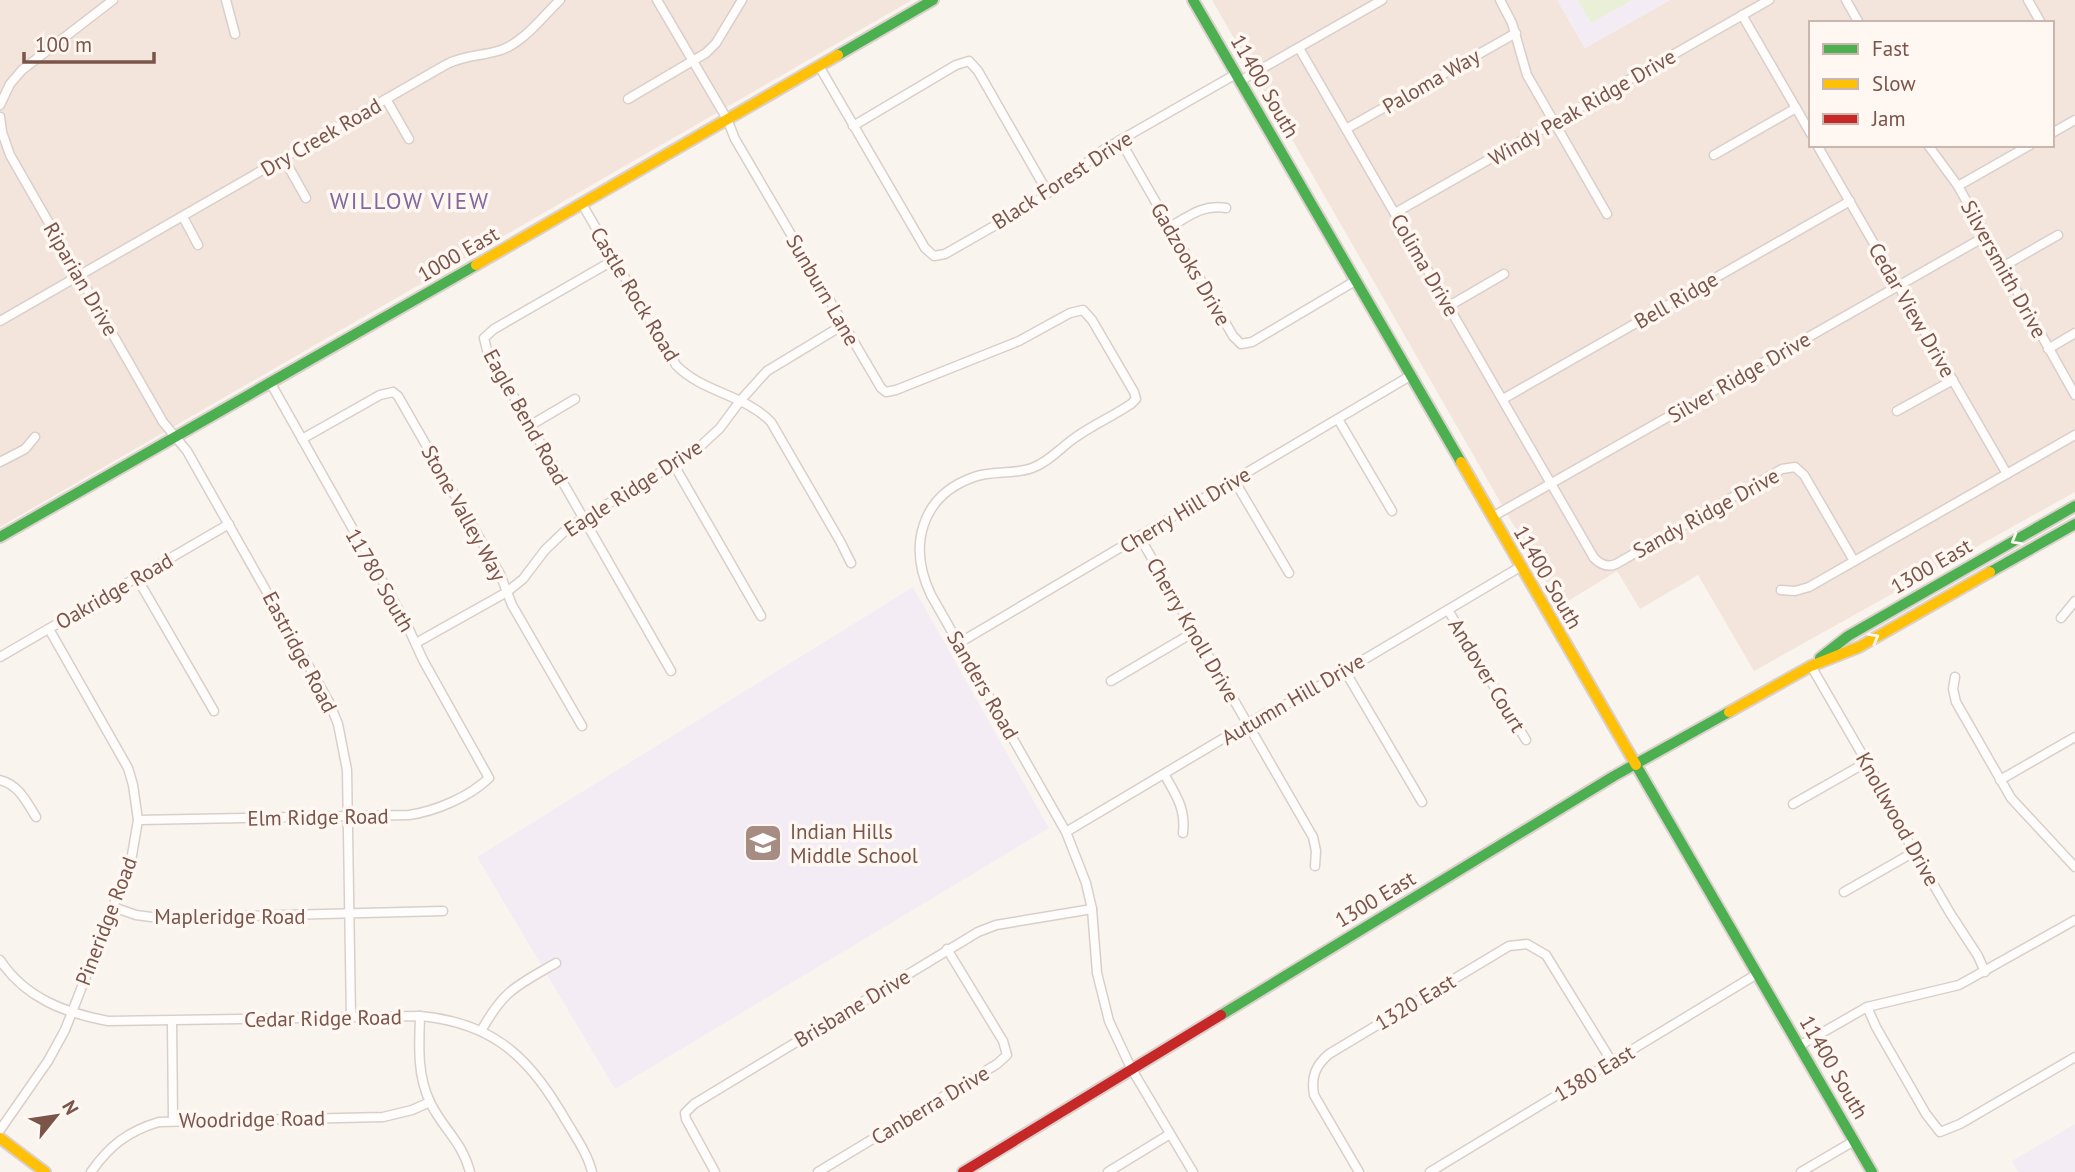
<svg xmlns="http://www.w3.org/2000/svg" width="2075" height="1172" viewBox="0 0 2075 1172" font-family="'PT Sans',sans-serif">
<rect width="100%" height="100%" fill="#faf4ee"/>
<!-- residential -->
<g fill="#f3e5dc" fill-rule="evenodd">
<path d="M 0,0 L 912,0 L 0,527 Z"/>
<path d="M 1212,0 L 1557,0 L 1585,48 L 1670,0 L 2075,0 L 2075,492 L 1754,671 L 1698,575 L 1640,609 L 1617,571 L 1560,606 ZM 1811,23 L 2052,23 L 2052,145 L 1811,145 Z"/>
</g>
<!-- education -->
<g fill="#f4ecf5">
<path d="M 1557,0 L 1670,0 L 1585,48 Z"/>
<path d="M 913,587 L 1049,828 L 615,1089 L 477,857 Z"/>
<path d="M 2075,1124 L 2075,1172 L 2018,1172 L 2012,1161 Z"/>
</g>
<!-- green -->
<path fill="#eaf0d8" d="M 1578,0 L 1632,0 L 1591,23 Z"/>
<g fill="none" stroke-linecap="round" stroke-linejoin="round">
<defs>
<g id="street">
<path d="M 226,0 L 235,34"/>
<path d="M 657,0 L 727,119 L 735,139 L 881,388 L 886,392 L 896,390 L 1019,341 L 1070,313 L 1083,310 L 1092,320 L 1134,392 L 1136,399 L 1131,404 C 1113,416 1093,425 1076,437 C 1061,447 1049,462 1032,468 C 1013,475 993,470 974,477 C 920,496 908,547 931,595 L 1066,832 L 1086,883 L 1092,909 L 1097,973 L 1109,1021 L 1131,1068 L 1193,1172"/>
<path d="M 1500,0 L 1512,23 L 1527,75 L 1607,214"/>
<path d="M 1846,0 L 1859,23"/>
<path d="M 2028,0 L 2041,23"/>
<path d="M 1742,15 L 1811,134"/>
<path d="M 1299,48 L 1594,558 C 1600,564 1607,568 1616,564 L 1782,469 L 1795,467 L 1804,475 L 1854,561"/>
<path d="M 819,66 L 925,248 L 934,256 L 945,254 L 1036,202 L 1103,150 L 1236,74"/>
<path d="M 1240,81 L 1382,0"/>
<path d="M 386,99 L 409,139"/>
<path d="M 628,99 L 706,53 L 716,43 L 742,0"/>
<path d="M 0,105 L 10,84 L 22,70 L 113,0"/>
<path d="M 0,117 L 2,132 L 10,155 L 163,422 L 187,451 L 329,702 L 338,724 L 347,770 L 351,1018"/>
<path d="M 853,126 L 956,65 L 969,61 L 978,71 L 1048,193"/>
<path d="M 1346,129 L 1516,33"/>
<path d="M 2052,133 L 2075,120"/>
<path d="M 1120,140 L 1233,336 L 1241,344 L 1252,342 L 1355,281"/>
<path d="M 1817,145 L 2007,474"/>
<path d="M 1928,145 L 1958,186 L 2075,395"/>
<path d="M 1714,155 L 1796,108"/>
<path d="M 284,159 L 306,198"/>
<path d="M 1958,186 L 2030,145"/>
<path d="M 582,204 L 676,365 C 703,393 744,394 771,422 L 840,541 L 851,563"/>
<path d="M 1395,213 L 1769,0"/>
<path d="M 183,217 L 198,245"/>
<path d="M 1170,227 C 1189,216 1203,204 1226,208"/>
<path d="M 614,260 L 494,329 L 484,338 L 487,350 L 671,671"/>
<path d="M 2004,266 L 2058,235"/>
<path d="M 1449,306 L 1504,274"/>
<path d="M 0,321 L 447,64 C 465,55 483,56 501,50 C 524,42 542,17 560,0"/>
<path d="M 2048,349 L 2075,333"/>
<path d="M 1503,399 L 1850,201"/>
<path d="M 1897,411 L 1953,380"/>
<path d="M 1338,419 L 1392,511"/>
<path d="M 531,425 L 575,399"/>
<path d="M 302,439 L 380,395 L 393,392 L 398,396 L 500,574 L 512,605 L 582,726"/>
<path d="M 0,462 L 25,449 L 35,437"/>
<path d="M 674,465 L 761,616"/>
<path d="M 1234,480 L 1289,573"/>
<path d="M 1492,517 L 1986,236"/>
<path d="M 1139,536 L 1313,837 L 1316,851 L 1315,866"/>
<path d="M 137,578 L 214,711"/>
<path d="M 1781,590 L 1795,591 L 1809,587 L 2075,435"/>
<path d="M 1448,610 L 1526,740"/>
<path d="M 2061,618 L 2075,601"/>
<path d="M 416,643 L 507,592 L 523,579 L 545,550 L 569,527 L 693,453 L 720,428 L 740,401 L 767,371 L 843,325"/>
<path d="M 959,643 L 1410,376"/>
<path d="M 0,657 L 229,524"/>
<path d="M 1811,666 L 1877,780 L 1894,817 L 1950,913 L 1978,956 L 1985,972"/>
<path d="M 1345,671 L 1422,802"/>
<path d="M 1955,677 L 1953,689 L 1956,702 L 2011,798 L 2075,867"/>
<path d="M 1111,681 L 1194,632"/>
<path d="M 1164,774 C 1176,795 1186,809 1183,833"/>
<path d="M 0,780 C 19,785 26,801 36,817"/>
<path d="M 2000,780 L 2075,737"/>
<path d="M 1793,804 L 1867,762"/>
<path d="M 138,820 L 409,815 C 436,811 469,797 489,778 L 423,660 L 407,625 L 270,382"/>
<path d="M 1066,832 L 1266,713 L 1294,701 L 1520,567"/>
<path d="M 1844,892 L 1914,852"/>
<path d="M 113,907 L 136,915 L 159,918 L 443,911"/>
<path d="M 0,960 C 25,998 65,1013 108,1021 L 420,1016 C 497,1023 531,1060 568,1124 C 577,1139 588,1155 592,1172"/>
<path d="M 1867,1007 L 1876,1027 L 1926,1114 L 1940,1132 L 1960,1124 L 2075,1057"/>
<path d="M 420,1016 C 419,1046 417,1075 430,1102 C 442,1128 462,1141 470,1172"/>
<path d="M 172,1021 L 173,1120"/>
<path d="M 481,1031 C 504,990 516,986 556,963"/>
<path d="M 1799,1046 L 1867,1007 L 1959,985 L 2075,920"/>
<path d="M 0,1130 L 48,1061 L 65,1030 L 131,861 L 138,820 L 133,785 L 128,768 L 49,629"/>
<path d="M 91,1172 C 109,1146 128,1131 159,1122 L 383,1117 L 412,1110 L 430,1102"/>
<path d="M 715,1172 L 686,1119 L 685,1113 L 694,1104 L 978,932 L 996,925 L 1092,909"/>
<path d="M 818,1172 L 997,1064 L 1007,1055 L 1003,1041 L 947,949"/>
<path d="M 1108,1172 L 1170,1134"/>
<path d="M 1359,1172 L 1314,1095 C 1311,1077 1315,1066 1329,1054 L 1509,946 L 1527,944 L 1546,955 L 1612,1062"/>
<path d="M 1430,1172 L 1757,974"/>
<path d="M 1801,1172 L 1854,1141"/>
</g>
<g id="fast">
<path d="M 1193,0 L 1461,462"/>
<path d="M 838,55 L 933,0"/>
<path d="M 0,537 L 476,265"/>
<path d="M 1990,572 L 2075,524"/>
<path d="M 1820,658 L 1848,636 L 2075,506"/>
<path d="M 1636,765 L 1872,1172"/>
<path d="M 1221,1015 L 1614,776 L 1729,712"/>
</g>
<g id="slow">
<path d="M 476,265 L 838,55"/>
<path d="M 1461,462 L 1636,765"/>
<path d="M 1729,712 L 1811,666 L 1859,647 L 1990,572"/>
<path d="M 0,1138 L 45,1172"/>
</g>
<path id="jam" d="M 963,1172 L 1221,1015"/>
</defs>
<!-- street casing -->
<use href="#street" stroke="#d9cfca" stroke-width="11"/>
<!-- fast casing -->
<use href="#fast" stroke="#dbd0cb" stroke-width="14"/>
<!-- slow casing -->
<use href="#slow" stroke="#dbd0cb" stroke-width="14"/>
<!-- jam casing -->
<use href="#jam" stroke="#dbd0cb" stroke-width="14"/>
<!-- street -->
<use href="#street" stroke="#fefdfc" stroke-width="8"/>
<!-- fast -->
<use href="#fast" stroke="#4caf50" stroke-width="10"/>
<!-- slow -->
<use href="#slow" stroke="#ffc107" stroke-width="10"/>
<!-- jam -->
<use href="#jam" stroke="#c62828" stroke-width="10"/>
</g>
<!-- one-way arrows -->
<defs><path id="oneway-chevron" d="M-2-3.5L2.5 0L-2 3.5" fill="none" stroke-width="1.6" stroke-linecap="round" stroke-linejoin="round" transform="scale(1.75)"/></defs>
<g stroke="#fff8f2">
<use href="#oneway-chevron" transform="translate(2016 540) rotate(150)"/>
<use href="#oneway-chevron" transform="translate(1874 638) rotate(-30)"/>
</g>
<!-- icons -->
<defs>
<symbol id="school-square" viewBox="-11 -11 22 22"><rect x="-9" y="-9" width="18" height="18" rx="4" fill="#a78c83" stroke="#fff8f2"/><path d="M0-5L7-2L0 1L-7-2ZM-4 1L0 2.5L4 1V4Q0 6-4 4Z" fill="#fff"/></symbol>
</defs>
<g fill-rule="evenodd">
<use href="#school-square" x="741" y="821" width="44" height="44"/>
</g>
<g text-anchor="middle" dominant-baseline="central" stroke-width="7" stroke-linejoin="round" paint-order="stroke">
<!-- street labels -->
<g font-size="21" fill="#7b544a" stroke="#fff8f2">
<text transform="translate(1431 81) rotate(-30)">Paloma Way</text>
<text transform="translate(1265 86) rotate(60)">11400 South</text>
<text transform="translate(1582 107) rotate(-30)">Windy Peak Ridge Drive</text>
<text transform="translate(321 137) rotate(-30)">Dry Creek Road</text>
<text transform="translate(1062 180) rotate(-33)">Black Forest Drive</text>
<text transform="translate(458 254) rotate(-30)">1000 East</text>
<text transform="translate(1191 264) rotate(60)">Gadzooks Drive</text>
<text transform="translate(1425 265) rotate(60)">Colima Drive</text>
<text transform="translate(2004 269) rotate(61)">Silversmith Drive</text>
<text transform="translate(81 279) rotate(60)">Riparian Drive</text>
<text transform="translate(823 290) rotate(60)">Sunburn Lane</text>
<text transform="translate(635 294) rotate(59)">Castle Rock Road</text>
<text transform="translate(1676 300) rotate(-30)">Bell Ridge</text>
<text transform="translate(1912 310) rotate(60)">Cedar View Drive</text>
<text transform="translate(1739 377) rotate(-30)">Silver Ridge Drive</text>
<text transform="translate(526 417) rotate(61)">Eagle Bend Road</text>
<text transform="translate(633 488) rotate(-33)">Eagle Ridge Drive</text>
<text transform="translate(1185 510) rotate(-31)">Cherry Hill Drive</text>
<text transform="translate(464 513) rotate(61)">Stone Valley Way</text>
<text transform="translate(1706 513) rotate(-29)">Sandy Ridge Drive</text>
<text transform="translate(1931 566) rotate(-30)">1300 East</text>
<text transform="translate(1548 577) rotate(60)">11400 South</text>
<text transform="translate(380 580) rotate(60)">11780 South</text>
<text transform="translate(114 591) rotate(-30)">Oakridge Road</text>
<text transform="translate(1193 630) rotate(60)">Cherry Knoll Drive</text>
<text transform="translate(300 652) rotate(62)">Eastridge Road</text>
<text transform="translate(1487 675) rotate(59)">Andover Court</text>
<text transform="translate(983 685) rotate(60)">Sanders Road</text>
<text transform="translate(1293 699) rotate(-30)">Autumn Hill Drive</text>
<text transform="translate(318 817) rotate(-1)">Elm Ridge Road</text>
<text transform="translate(1898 819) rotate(61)">Knollwood Drive</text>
<text transform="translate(1375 899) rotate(-31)">1300 East</text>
<text x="230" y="916">Mapleridge Road</text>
<text transform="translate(106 921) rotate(-69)">Pineridge Road</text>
<text transform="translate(1415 1002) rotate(-31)">1320 East</text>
<text transform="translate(852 1008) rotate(-31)">Brisbane Drive</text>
<text transform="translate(323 1018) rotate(-1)">Cedar Ridge Road</text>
<text transform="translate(1834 1067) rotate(60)">11400 South</text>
<text transform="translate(1594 1073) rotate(-31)">1380 East</text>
<text transform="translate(930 1105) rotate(-31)">Canberra Drive</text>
<text transform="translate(252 1119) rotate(-1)">Woodridge Road</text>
</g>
<!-- poi labels -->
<g font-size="21" fill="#7b544a" stroke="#fff8f2" text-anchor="start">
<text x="790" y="831">Indian Hills<tspan x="790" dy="24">Middle School</tspan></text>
</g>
<!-- neighbourhood labels -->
<g font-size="23" letter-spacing="2" fill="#83679e" stroke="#fff8f2">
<text x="410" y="200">WILLOW VIEW</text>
</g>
</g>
<!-- legend -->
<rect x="1809" y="21" width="245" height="126" fill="#fff8f2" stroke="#cab6af" stroke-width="2"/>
<rect x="1823" y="44" width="35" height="10" fill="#4caf50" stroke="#cab6af" stroke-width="2"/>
<text x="1872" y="56" font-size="21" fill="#7b544a">Fast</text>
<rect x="1823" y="79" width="35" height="10" fill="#ffc107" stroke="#cab6af" stroke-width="2"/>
<text x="1872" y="91" font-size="21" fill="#7b544a">Slow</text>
<rect x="1823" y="114" width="35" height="10" fill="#c62828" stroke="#cab6af" stroke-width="2"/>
<text x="1872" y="126" font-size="21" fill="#7b544a">Jam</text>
<!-- north arrow -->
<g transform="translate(56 1116) rotate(60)" stroke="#fff8f2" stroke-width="5" paint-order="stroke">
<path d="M0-5L12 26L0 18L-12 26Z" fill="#7b544a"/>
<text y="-10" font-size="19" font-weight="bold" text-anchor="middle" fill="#7b544a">N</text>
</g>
<!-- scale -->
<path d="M24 52v10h130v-10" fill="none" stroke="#7b544a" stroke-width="3.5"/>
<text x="35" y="52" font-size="21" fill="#7b544a" stroke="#fff8f2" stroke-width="5" paint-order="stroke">100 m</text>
</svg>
